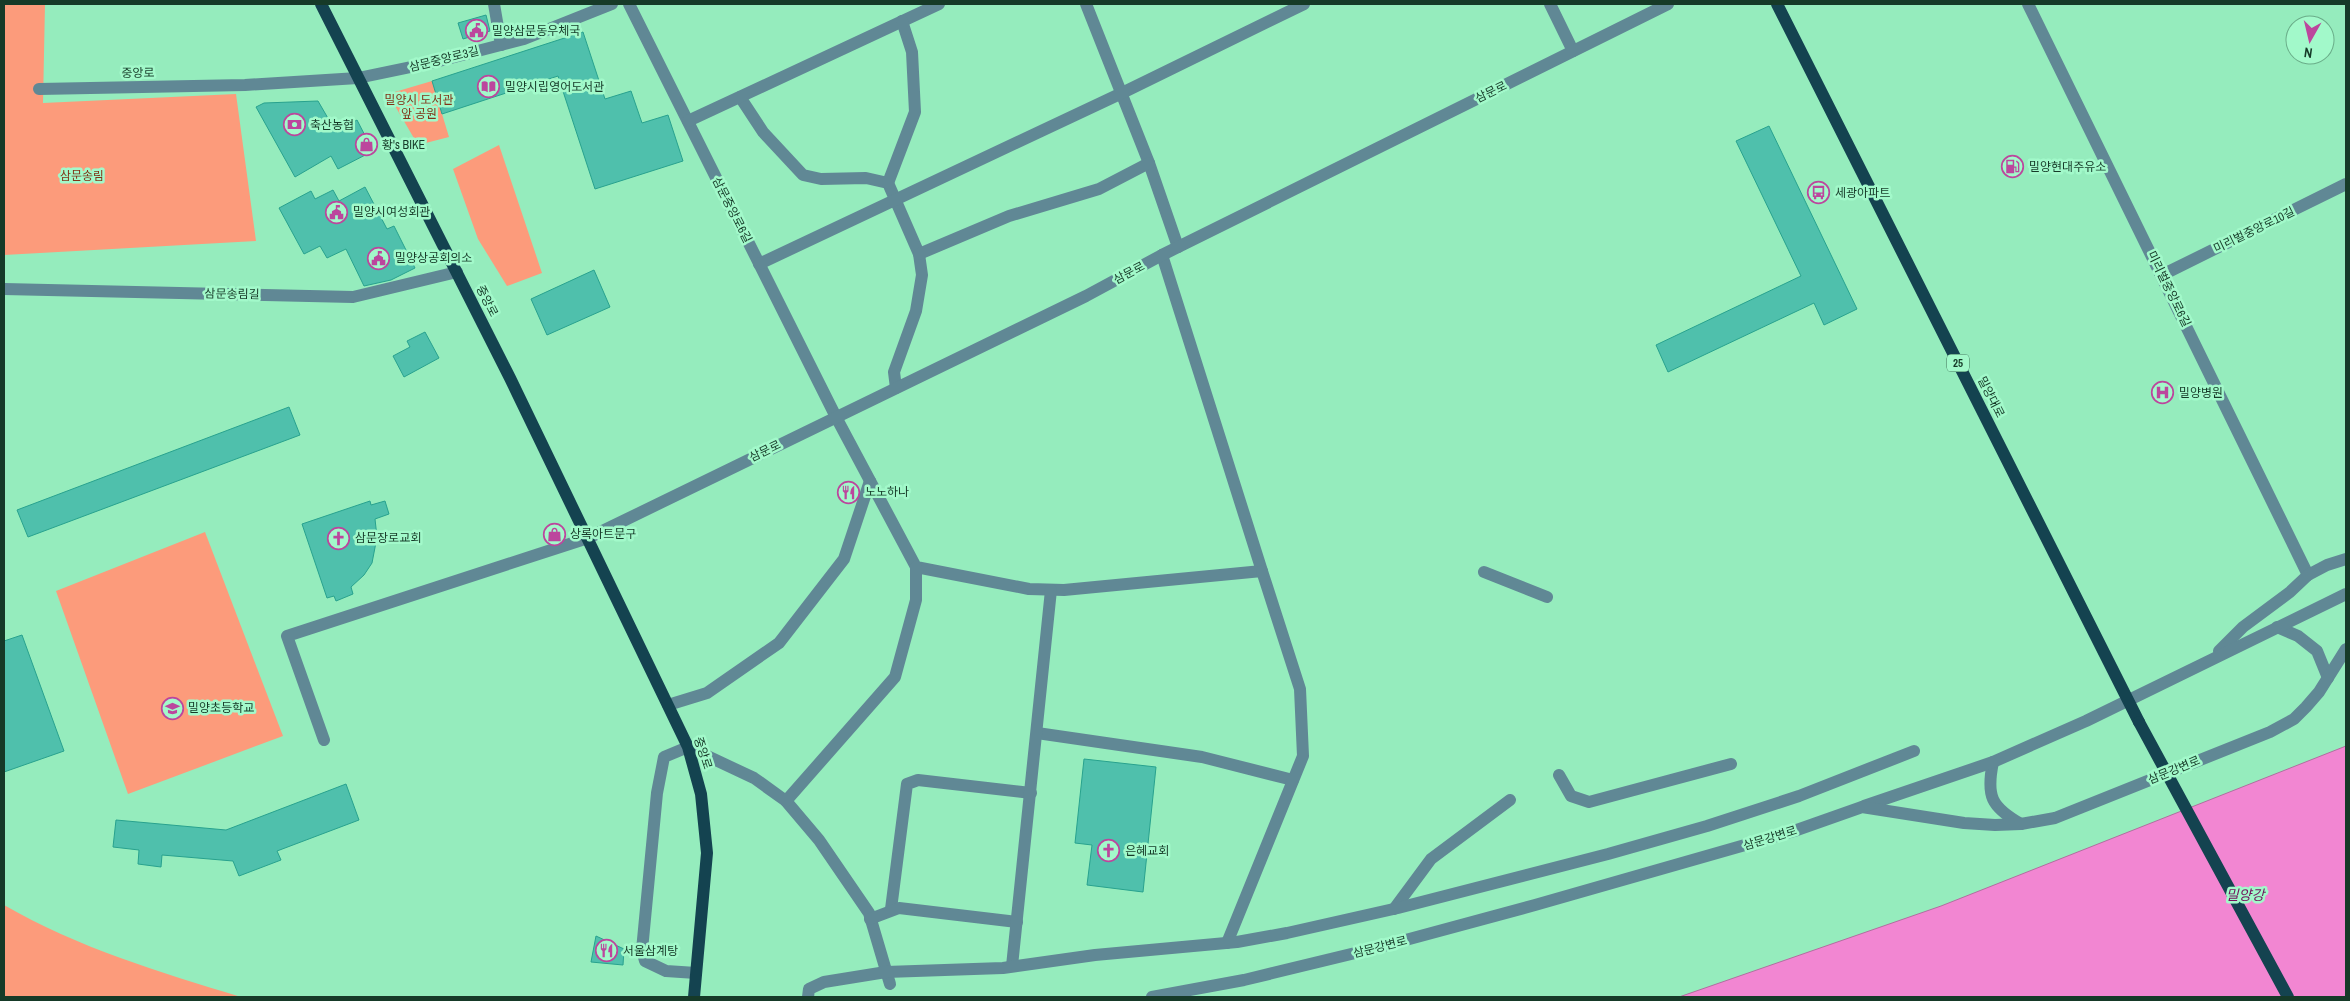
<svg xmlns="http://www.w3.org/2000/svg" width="2350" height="1001" viewBox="0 0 2350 1001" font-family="'Archivo Narrow','Noto Sans KR',sans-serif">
<rect width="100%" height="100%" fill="#95ecbd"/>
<!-- green -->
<g fill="#fc9b7b">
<path d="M 4,4 L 45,4 L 43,103 L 236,94 L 256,241 L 4,255 Z"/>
<path d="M 432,81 L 449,137 L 418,145 L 388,94 Z"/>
<path d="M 499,145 L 542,273 L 507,286 L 478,239 L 453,169 Z"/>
<path d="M 205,532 L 283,736 L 128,794 L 56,591 Z"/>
<path d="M 4,905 C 78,948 160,972 241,997 L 4,997 Z"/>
</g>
<!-- water -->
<path fill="#f286d2" stroke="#b06f9f" d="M 2346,746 L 2346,997 L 1679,997 L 1941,906 Z"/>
<!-- building -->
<g fill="#4fc0ac" stroke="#28a28e">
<path d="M 486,15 L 490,31 L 463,39 L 458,23 Z"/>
<path d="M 583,32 L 605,99 L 631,91 L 642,123 L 668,115 L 683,161 L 595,189 L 558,76 L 442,114 L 432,81 Z"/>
<path d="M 318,101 L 336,132 L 357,120 L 373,151 L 338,169 L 331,156 L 295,177 L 256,107 L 264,103 Z"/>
<path d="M 1769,126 L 1857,309 L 1824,325 L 1814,303 L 1668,372 L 1656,345 L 1801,276 L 1736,141 Z"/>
<path d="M 365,187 L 387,229 L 394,226 L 415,268 L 391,280 L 364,286 L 346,249 L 327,258 L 320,246 L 304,254 L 279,208 L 311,191 L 315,199 L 333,190 L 339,201 Z"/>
<path d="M 594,270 L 610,307 L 547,335 L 531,299 Z"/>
<path d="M 425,332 L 439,358 L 404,377 L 393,356 L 410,347 L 407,341 Z"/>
<path d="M 289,407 L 300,435 L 28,537 L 17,510 Z"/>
<path d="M 370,501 L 371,505 L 385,501 L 389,514 L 375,519 L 377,537 L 372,563 L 364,575 L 351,587 L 353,594 L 336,601 L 334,596 L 327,598 L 302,524 Z"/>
<path d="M 22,635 L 64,751 L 4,772 L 4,641 Z"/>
<path d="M 1084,759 L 1156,767 L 1143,892 L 1087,885 L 1092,845 L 1075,843 Z"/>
<path d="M 346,784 L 359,820 L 277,851 L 281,860 L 239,876 L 233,861 L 162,855 L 161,867 L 138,864 L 139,850 L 113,847 L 116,820 L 226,830 Z"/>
<path d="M 596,936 L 624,949 L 623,965 L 591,962 Z"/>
</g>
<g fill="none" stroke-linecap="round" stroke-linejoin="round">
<!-- minor -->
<g stroke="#608895" stroke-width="12">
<path d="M 494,4 L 501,45"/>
<path d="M 629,4 L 836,417 L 916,567 L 1029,589 L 1064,590 L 1262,571 L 1162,255"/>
<path d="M 1086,4 L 1149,163 L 1178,247"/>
<path d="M 1550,4 L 1573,51"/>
<path d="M 2028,4 L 2308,575"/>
<path d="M 39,89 L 245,85 L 358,78 L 435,62 L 524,39 L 612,4"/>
<path d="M 740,97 L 763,132 L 803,175 L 821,179 L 866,178 L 888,183 L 919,254 L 922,275 L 916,311 L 894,372 L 896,388"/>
<path d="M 688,121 L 939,4"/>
<path d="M 888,183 L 915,112 L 912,52 L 902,21"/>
<path d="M 919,254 L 1009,216 L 1099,189 L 1149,163"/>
<path d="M 759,264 L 1122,93 L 1304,4"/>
<path d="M 2162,275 L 2346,184"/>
<path d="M 4,289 L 353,297 L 457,272"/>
<path d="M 1484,572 L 1547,597"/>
<path d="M 2277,627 L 2298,636 L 2317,651 L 2328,678"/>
<path d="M 2219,651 L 2243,627 L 2290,592 L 2308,575 L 2327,565 L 2346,559"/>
<path d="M 668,705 L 707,693 L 779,643 L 844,559 L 870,481"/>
<path d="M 1037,733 L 1202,757 L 1293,780"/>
<path d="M 324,740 L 287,636 L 588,538 L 1086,296 L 1162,255 L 1668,4"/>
<path d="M 1993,762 C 1986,796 1991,807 2021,824"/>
<path d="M 1559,775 L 1571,796 L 1589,802 L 1731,764"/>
<path d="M 786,801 L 819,840 L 869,913 L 890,984"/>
<path d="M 1864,806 L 1993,762 L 2086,721 L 2346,594"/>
<path d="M 891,909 L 907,784 L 918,780 L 1031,793"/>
<path d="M 1394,909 L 1431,859 L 1510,800"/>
<path d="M 870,919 L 899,908 L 1017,922"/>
<path d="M 1227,943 L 1303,756 L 1300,689 L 1262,571"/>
<path d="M 1012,966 L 1051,590"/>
<path d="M 696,973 L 666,971 L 645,961 L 642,950 L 657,793 L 664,757 L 688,747 L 754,778 L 786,801 L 895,677 L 916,600 L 916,567"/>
<path d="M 808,997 L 809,989 L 824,982 L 886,972 L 1003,968 L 1095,955 L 1237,942 L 1287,933 L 1398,908 L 1608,854 L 1707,826 L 1799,796 L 1914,751"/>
<path d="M 1152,997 L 1244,980 L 1376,948 L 1535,905 L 1794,831 L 1862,807 L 1964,823 L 1995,825 L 2021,824 L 2055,818 L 2270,732 L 2294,719 L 2306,707 L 2319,692 L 2346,649"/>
</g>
<!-- major -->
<g stroke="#144350" stroke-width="12">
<path d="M 321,4 L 510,378 L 688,747 L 701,794 L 707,853 L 694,997"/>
<path d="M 1777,4 L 2139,722"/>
</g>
<!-- major-bridge -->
<path stroke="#144350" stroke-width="12" d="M 2139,722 L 2288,997"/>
</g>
<!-- icons -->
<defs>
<symbol id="civic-ring" viewBox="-11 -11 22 22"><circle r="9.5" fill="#a2f9ca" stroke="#bc469d" stroke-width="1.5"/><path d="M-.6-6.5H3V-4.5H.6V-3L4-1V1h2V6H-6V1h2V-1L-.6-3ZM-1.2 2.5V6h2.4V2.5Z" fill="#bc469d"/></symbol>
<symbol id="library-ring" viewBox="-11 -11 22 22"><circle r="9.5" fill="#a2f9ca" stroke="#bc469d" stroke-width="1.5"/><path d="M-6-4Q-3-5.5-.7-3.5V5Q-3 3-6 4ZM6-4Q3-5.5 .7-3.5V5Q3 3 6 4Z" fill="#bc469d"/></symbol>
<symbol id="bank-ring" viewBox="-11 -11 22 22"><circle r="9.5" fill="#a2f9ca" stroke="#bc469d" stroke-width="1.5"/><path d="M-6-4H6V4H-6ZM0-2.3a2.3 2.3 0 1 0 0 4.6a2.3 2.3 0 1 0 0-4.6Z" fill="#bc469d"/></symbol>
<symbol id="shop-ring" viewBox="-11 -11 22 22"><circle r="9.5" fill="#a2f9ca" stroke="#bc469d" stroke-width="1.5"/><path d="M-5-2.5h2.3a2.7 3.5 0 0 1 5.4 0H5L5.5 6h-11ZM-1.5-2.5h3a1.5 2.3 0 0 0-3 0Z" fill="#bc469d"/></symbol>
<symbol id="fuel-ring" viewBox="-11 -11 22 22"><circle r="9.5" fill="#a2f9ca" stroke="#bc469d" stroke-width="1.5"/><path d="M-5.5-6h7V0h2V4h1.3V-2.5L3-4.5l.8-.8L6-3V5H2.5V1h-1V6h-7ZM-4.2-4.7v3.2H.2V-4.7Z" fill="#bc469d"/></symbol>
<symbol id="bus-ring" viewBox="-11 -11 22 22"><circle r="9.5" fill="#a2f9ca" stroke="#bc469d" stroke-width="1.5"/><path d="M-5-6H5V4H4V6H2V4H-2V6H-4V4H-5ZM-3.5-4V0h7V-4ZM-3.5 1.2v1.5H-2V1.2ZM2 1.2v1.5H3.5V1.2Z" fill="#bc469d"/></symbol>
<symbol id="hospital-ring" viewBox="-11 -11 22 22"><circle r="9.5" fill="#a2f9ca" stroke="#bc469d" stroke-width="1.5"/><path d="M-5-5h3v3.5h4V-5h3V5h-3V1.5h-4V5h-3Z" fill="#bc469d"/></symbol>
<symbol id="restaurant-ring" viewBox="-11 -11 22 22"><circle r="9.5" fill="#a2f9ca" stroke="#bc469d" stroke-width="1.5"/><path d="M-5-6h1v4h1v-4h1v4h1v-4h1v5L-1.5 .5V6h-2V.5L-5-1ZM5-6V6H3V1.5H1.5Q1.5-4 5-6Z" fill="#bc469d"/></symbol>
<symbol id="church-ring" viewBox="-11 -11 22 22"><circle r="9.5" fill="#a2f9ca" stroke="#bc469d" stroke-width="1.5"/><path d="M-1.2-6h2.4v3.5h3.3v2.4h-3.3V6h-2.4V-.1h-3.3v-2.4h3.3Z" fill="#bc469d"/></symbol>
<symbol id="school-ring" viewBox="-11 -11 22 22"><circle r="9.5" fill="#a2f9ca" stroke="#bc469d" stroke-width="1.5"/><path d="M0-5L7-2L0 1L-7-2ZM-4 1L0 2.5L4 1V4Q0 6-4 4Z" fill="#bc469d"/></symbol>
</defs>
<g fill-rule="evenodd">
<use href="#civic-ring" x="464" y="18" width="25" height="25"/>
<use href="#library-ring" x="476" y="74" width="25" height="25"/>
<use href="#bank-ring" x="282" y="112" width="25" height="25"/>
<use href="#shop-ring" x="354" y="132" width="25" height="25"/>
<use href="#fuel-ring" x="2000" y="154" width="25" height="25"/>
<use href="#bus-ring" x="1806" y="180" width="25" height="25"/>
<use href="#civic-ring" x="324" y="200" width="25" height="25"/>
<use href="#civic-ring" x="366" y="246" width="25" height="25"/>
<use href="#hospital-ring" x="2150" y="380" width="25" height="25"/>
<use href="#restaurant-ring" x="836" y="480" width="25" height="25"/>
<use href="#shop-ring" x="542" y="522" width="25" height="25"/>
<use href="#church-ring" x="326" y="526" width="25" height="25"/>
<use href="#school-ring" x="160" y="696" width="25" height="25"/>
<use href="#church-ring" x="1096" y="838" width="25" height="25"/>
<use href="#restaurant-ring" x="594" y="938" width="25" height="25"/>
</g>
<g text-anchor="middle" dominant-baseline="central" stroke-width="5" stroke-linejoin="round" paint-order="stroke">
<!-- shield labels -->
<rect fill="#a2f9ca" stroke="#407359" stroke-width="1" x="1947" y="354.5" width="22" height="17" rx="4"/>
<g font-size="11" font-weight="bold" fill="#163a28">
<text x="1958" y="363">25</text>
</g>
<!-- poi labels -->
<g font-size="12" fill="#163a28" stroke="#a2f9ca" text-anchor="start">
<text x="492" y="31">밀양삼문동우체국</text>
<text x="505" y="87">밀양시립영어도서관</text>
<text x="310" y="125">축산농협</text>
<text x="382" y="145">황's BIKE</text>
<text x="2029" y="167">밀양현대주유소</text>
<text x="1835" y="193">세광아파트</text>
<text x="353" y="212">밀양시여성회관</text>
<text x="395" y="258">밀양상공회의소</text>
<text x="2179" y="393">밀양병원</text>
<text x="865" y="492">노노하나</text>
<text x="570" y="534">상록아트문구</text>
<text x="355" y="538">삼문장로교회</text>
<text x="188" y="708">밀양초등학교</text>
<text x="1125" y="851">은혜교회</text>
<text x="623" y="951">서울삼계탕</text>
</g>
<!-- street labels -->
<g font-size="12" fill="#163a28" stroke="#a2f9ca">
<text transform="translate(444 59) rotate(-14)">삼문중앙로3길</text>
<text transform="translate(138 73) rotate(-1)">중앙로</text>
<text transform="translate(1491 92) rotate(-26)">삼문로</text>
<text transform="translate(732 210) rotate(63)">삼문중앙로6길</text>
<text transform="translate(2254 230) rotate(-26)">미리벌중앙로10길</text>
<text transform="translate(1129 273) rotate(-28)">삼문로</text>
<text transform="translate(2169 289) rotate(64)">미리벌중앙로6길</text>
<text transform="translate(232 294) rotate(1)">삼문송림길</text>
<text transform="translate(487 301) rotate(63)">중앙로</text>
<text transform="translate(1991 397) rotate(63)">밀양대로</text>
<text transform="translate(765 451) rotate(-26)">삼문로</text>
<text transform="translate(703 753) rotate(72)">중앙로</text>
<text transform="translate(2174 770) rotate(-22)">삼문강변로</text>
<text transform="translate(1770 838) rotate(-17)">삼문강변로</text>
<text transform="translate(1380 947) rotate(-14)">삼문강변로</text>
</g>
<!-- park labels -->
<g font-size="12" fill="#813418" stroke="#a2f9ca">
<text x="419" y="100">밀양시 도서관<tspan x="419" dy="14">앞 공원</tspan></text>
<text x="82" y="176">삼문송림</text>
</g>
<!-- water labels -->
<g font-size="14" font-style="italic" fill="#72115c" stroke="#a2f9ca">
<text x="2245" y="895">밀양강</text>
</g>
</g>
<!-- border -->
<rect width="2350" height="1001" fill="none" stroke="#163a28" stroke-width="10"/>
<!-- north arrow -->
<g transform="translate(2310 40) rotate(188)"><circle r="24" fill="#a2f9ca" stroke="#6aad89"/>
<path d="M0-4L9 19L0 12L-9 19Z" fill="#bc469d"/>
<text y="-8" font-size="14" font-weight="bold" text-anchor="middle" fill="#163a28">N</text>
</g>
</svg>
